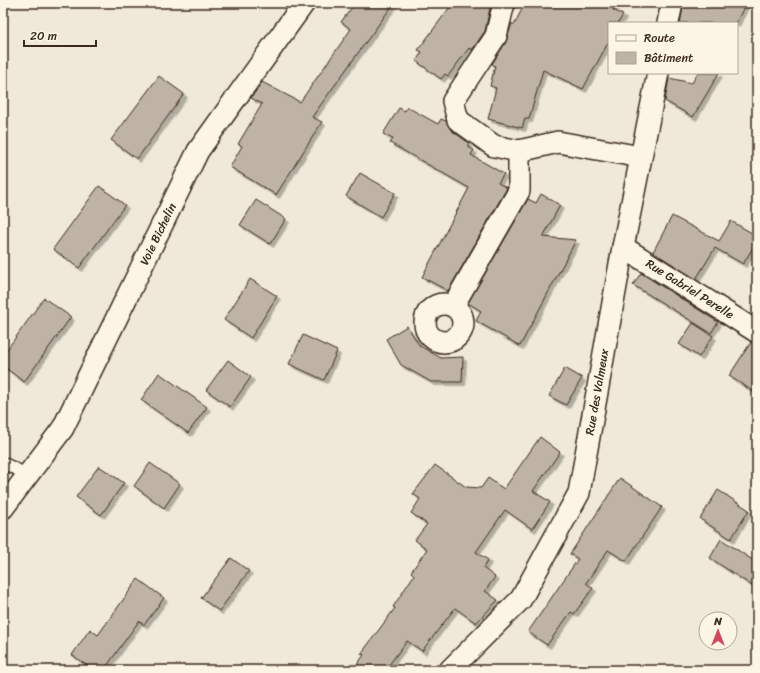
<svg xmlns="http://www.w3.org/2000/svg" width="760" height="673" viewBox="0 0 760 673" font-family="Sriracha,sans-serif">
<defs>
<filter id="shadow"><feDropShadow dx="3.5" dy="3.5" stdDeviation="0" flood-color="#0004"/></filter>
</defs>
<rect width="100%" height="100%" fill="#f0e9d9"/>
<filter id="ink" filterUnits="userSpaceOnUse"><feTurbulence type="fractalNoise" baseFrequency=".025" numOctaves="2"/><feDisplacementMap in="SourceGraphic" scale="8" xChannelSelector="R" yChannelSelector="G"/><feConvolveMatrix kernelMatrix="1 2 1 2 8 2 1 2 1" color-interpolation-filters="sRGB"/></filter>
<g filter="url(#ink)">
<!-- building -->
<g fill="#beb3a4" stroke="#3b2a1e" filter="url(#shadow)">
<path d="M 355,3 L 394,3 L 312,117 L 322,122 L 276,195 L 230,167 L 242,146 L 238,144 L 262,104 L 251,98 L 262,82 L 300,102 L 351,29 L 341,22 Z"/>
<path d="M 453,3 L 483,3 L 490,8 L 485,31 L 472,50 L 469,48 L 448,76 L 445,74 L 441,79 L 416,61 L 422,52 L 418,50 Z"/>
<path d="M 525,3 L 617,3 L 613,10 L 623,15 L 618,23 L 609,23 L 609,41 L 583,89 L 543,70 L 529,119 L 525,119 L 522,128 L 488,119 L 496,88 L 490,86 L 495,66 L 492,64 L 506,42 L 512,23 L 514,25 Z"/>
<path d="M 684,3 L 746,3 L 736,23 L 680,23 Z"/>
<path d="M 698,73 L 719,73 L 693,117 L 665,101 L 669,78 L 692,83 Z"/>
<path d="M 159,76 L 184,94 L 137,159 L 111,140 Z"/>
<path d="M 407,107 L 438,124 L 441,119 L 446,121 L 451,130 L 469,143 L 468,147 L 474,150 L 471,155 L 504,174 L 498,183 L 507,188 L 448,291 L 422,277 L 469,188 L 390,143 L 393,139 L 383,134 L 399,108 L 405,111 Z"/>
<path d="M 360,173 L 395,193 L 381,217 L 346,196 Z"/>
<path d="M 99,186 L 125,205 L 79,268 L 53,249 Z"/>
<path d="M 541,194 L 560,205 L 543,237 L 576,240 L 520,346 L 476,321 L 481,311 L 468,303 L 528,199 L 536,203 Z"/>
<path d="M 256,200 L 286,219 L 270,244 L 240,225 Z"/>
<path d="M 672,216 L 719,241 L 731,221 L 757,236 L 757,241 L 743,264 L 715,248 L 696,279 L 653,252 Z"/>
<path d="M 641,273 L 718,322 L 711,333 L 633,285 Z"/>
<path d="M 250,279 L 277,296 L 251,338 L 224,320 Z"/>
<path d="M 44,298 L 71,317 L 24,382 L 3,366 L 3,355 Z"/>
<path d="M 693,323 L 713,336 L 699,357 L 679,344 Z"/>
<path d="M 407,326 L 420,346 L 441,358 L 463,357 L 462,382 L 431,382 L 401,365 L 386,339 Z"/>
<path d="M 303,335 L 337,351 L 324,380 L 289,364 Z"/>
<path d="M 751,342 L 757,344 L 757,394 L 729,376 Z"/>
<path d="M 228,360 L 251,377 L 230,407 L 206,390 Z"/>
<path d="M 565,368 L 582,378 L 566,405 L 549,396 Z"/>
<path d="M 159,373 L 207,407 L 188,433 L 141,400 Z"/>
<path d="M 540,437 L 560,452 L 533,491 L 550,502 L 532,529 L 505,510 L 476,552 L 488,560 L 483,568 L 495,577 L 485,591 L 498,600 L 476,623 L 455,608 L 422,651 L 407,641 L 385,670 L 353,670 L 364,655 L 361,654 L 395,608 L 393,607 L 414,575 L 411,572 L 427,549 L 415,540 L 427,524 L 411,513 L 420,499 L 413,494 L 435,465 L 466,487 L 481,488 L 488,478 L 504,489 Z"/>
<path d="M 150,463 L 180,484 L 164,508 L 134,486 Z"/>
<path d="M 99,466 L 124,483 L 101,515 L 76,497 Z"/>
<path d="M 620,478 L 662,507 L 626,561 L 608,550 L 586,583 L 593,588 L 574,614 L 571,612 L 547,645 L 528,632 L 578,559 L 570,554 Z"/>
<path d="M 718,490 L 749,510 L 731,539 L 700,519 Z"/>
<path d="M 721,539 L 757,563 L 757,589 L 710,558 Z"/>
<path d="M 231,558 L 249,571 L 219,611 L 201,598 Z"/>
<path d="M 138,579 L 164,598 L 144,625 L 139,621 L 104,670 L 93,670 L 72,655 L 90,629 L 98,635 Z"/>
</g>
<g fill="none" stroke-linecap="round" stroke-linejoin="round">
<defs>
<path id="service" d="M 3,463 L 28,475"/>
<g id="minor">
<path d="M 504,3 L 496,36 L 453,101 L 458,120 L 494,146 L 519,151 L 558,142 L 641,157"/>
<path d="M 668,23 L 672,3"/>
<path d="M 623,247 L 757,332"/>
<circle cx="444" cy="323" r="19"/>
<path d="M 453,306 L 519,191 L 519,151"/>
<path d="M 3,508 L 63,428 L 198,151 L 304,3"/>
<path d="M 450,670 L 521,599 L 579,493 L 623,247 L 658,73"/>
</g>
</defs>
<!-- service casing -->
<use href="#service" stroke="#3b2a1e" stroke-width="14"/>
<!-- minor casing -->
<use href="#minor" stroke="#3b2a1e" stroke-width="24"/>
<!-- service -->
<use href="#service" stroke="#fcf5e5" stroke-width="11"/>
<!-- minor -->
<use href="#minor" stroke="#fcf5e5" stroke-width="21"/>
</g>
</g>
<g text-anchor="middle" dominant-baseline="central" stroke-width="3" stroke-linejoin="round" paint-order="stroke">
<!-- street labels -->
<g font-size="12" fill="#3b2a1e" stroke="#fcf5e5">
<text transform="translate(158 234) rotate(-64)">Voie Bichelin</text>
<text transform="translate(690 289) rotate(32)">Rue Gabriel Perelle</text>
<text transform="translate(597 392) rotate(-80)">Rue des Valmeux</text>
</g>
</g>
<!-- margin -->
<rect width="760" height="673" fill="none" stroke="#fcf5e5" stroke-width="16"/>
<rect x="8" y="8" width="744" height="657" fill="none" stroke="#3b2a1e" stroke-width="1.5" filter="url(#ink)"/>
<!-- legend -->
<rect x="608" y="22" width="130" height="52" fill="#fcf5e5" stroke="#afa495"/>
<rect x="616" y="35" width="20" height="6" fill="#fcf5e5" stroke="#afa495"/>
<text x="644" y="42" font-size="12" fill="#3b2a1e">Route</text>
<rect x="616" y="52" width="20" height="12" fill="#beb3a4" stroke="#afa495"/>
<text x="644" y="62" font-size="12" fill="#3b2a1e">Bâtiment</text>
<!-- north arrow -->
<g transform="translate(718 631)"><circle r="19" fill="#fcf5e5" stroke="#afa495"/>
<path d="M0-3L7 15L0 10L-7 15Z" fill="#d1495b"/>
<text y="-6" font-size="11" font-weight="bold" text-anchor="middle" fill="#3b2a1e">N</text>
</g>
<!-- scale -->
<path d="M24 40v6h72v-6" fill="none" stroke="#3b2a1e" stroke-width="2"/>
<text x="30" y="40" font-size="12" fill="#3b2a1e" stroke="#fcf5e5" stroke-width="3" paint-order="stroke">20 m</text>
</svg>
